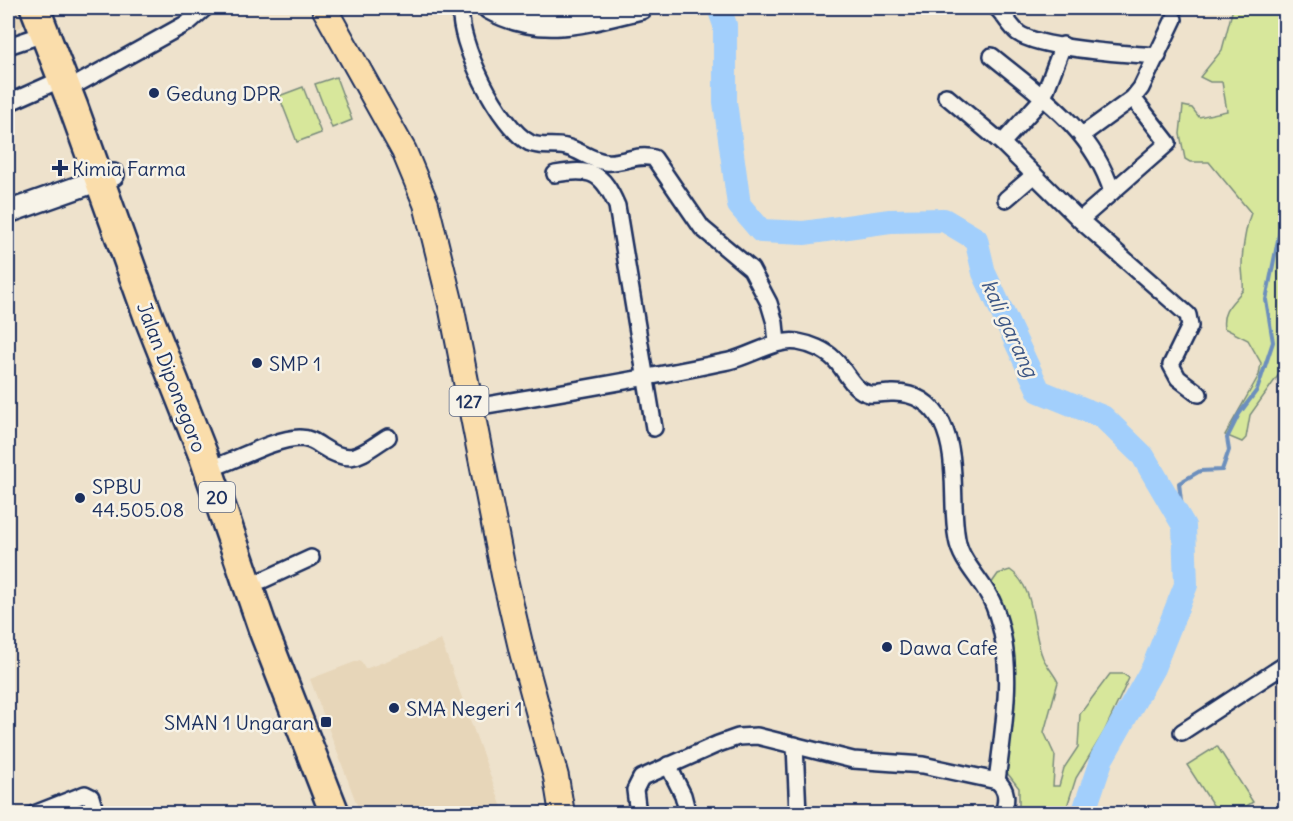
<svg xmlns="http://www.w3.org/2000/svg" width="1293" height="821" viewBox="0 0 1293 821" font-family="Delius,sans-serif">
<rect width="100%" height="100%" fill="#eee2cc"/>
<filter id="ink" filterUnits="userSpaceOnUse"><feTurbulence type="fractalNoise" baseFrequency=".0167" numOctaves="2"/><feDisplacementMap in="SourceGraphic" scale="12" xChannelSelector="R" yChannelSelector="G"/><feConvolveMatrix kernelMatrix="1 2 1 2 8 2 1 2 1" color-interpolation-filters="sRGB"/></filter>
<g filter="url(#ink)">
<!-- built -->
<g fill="#e7d6b9">
<path d="M 8,8 L 19,8 L 25,25 L 8,32 Z"/>
<path d="M 441,640 L 504,813 L 360,813 L 310,679 L 360,660 L 365,669 Z"/>
</g>
<!-- green -->
<g fill="#d7e79b" stroke="#798b7c" stroke-width="1.5">
<path d="M 1233,8 L 1286,8 L 1285,366 L 1250,415 L 1246,438 L 1242,442 L 1225,435 L 1259,375 L 1261,363 L 1248,340 L 1224,328 C 1221,310 1233,303 1243,290 C 1244,282 1242,274 1242,265 C 1242,251 1246,226 1251,213 L 1209,162 L 1190,162 L 1185,159 L 1180,134 L 1183,106 L 1192,108 L 1199,117 L 1227,111 L 1222,82 L 1210,82 L 1200,77 L 1222,50 Z"/>
<path d="M 336,77 L 352,120 L 332,128 L 315,84 Z"/>
<path d="M 303,87 L 321,133 L 297,142 L 279,96 Z"/>
<path d="M 1010,570 C 1037,588 1031,631 1043,658 C 1047,666 1054,674 1058,682 L 1044,732 L 1055,756 L 1053,786 L 1059,786 L 1064,768 L 1078,747 L 1080,714 L 1110,674 L 1123,674 L 1129,678 L 1104,732 L 1076,778 L 1065,813 L 1027,813 L 1019,807 L 1019,788 L 1000,764 L 1015,698 L 1008,640 L 991,584 L 998,574 Z"/>
<path d="M 1217,746 L 1253,802 L 1236,813 L 1218,813 L 1187,765 Z"/>
</g>
<g fill="none" stroke-linecap="round" stroke-linejoin="round">
<!-- stream -->
<g stroke="#6c8fbd" stroke-width="4">
<path d="M 182,19 L 191,8"/>
<path d="M 35,99 L 56,90"/>
<path d="M 1184,526 L 1179,483 L 1200,471 L 1222,470 L 1229,450 L 1227,438 L 1239,414 L 1257,390 L 1273,342 L 1266,300 L 1286,200"/>
</g>
<!-- river -->
<path stroke="#a2cffc" stroke-width="24" d="M 719,8 L 725,25 L 725,102 L 739,205 L 761,231 L 804,233 L 890,221 L 944,220 L 976,239 L 984,273 L 1039,391 L 1103,417 L 1143,456 L 1184,526 L 1186,585 L 1153,668 L 1102,758 L 1083,814"/>
<defs>
<g id="street">
<path d="M 461,8 C 457,41 499,127 530,143 C 541,148 554,144 566,147 C 580,150 590,160 605,162 C 622,164 637,153 654,158 L 702,228 L 751,269 L 769,303 L 775,323 L 777,343"/>
<path d="M 549,8 L 551,25"/>
<path d="M 997,8 C 1004,15 1011,27 1018,33 C 1040,49 1129,54 1158,56"/>
<path d="M 8,46 L 44,34"/>
<path d="M 992,56 C 1041,96 1093,130 1112,192 L 1168,143 L 1133,98"/>
<path d="M 81,82 L 189,22 L 205,8"/>
<path d="M 946,96 L 1002,143 L 1043,98 L 1063,45"/>
<path d="M 8,103 L 62,79"/>
<path d="M 1082,135 L 1133,98 L 1141,88 L 1174,19"/>
<path d="M 1002,143 L 1080,220"/>
<path d="M 555,174 C 591,168 602,171 617,206 L 654,428"/>
<path d="M 1112,192 L 1080,220 L 1188,315 L 1190,326 L 1171,365 L 1178,378 L 1199,394"/>
<path d="M 1006,199 L 1034,175"/>
<path d="M 470,408 C 557,393 644,379 729,361 C 751,356 777,338 798,342 C 810,344 825,350 834,359 C 846,370 852,390 869,394 C 876,395 884,393 891,393 C 914,392 931,402 942,423 C 959,458 950,502 957,539 C 961,564 985,582 994,606 C 1016,662 1004,723 997,781"/>
<path d="M 220,465 C 245,456 274,439 300,438 C 309,438 315,442 321,446 C 353,467 360,454 388,437"/>
<path d="M 263,580 L 311,558"/>
<path d="M 1182,732 L 1286,664"/>
<path d="M 795,745 L 798,814"/>
<path d="M 668,765 L 683,795 L 688,814"/>
<path d="M 34,814 L 85,794 L 91,797 L 96,814"/>
<path d="M 638,814 L 635,790 L 641,778 L 718,744 L 738,737 L 757,736 L 853,760 L 923,765 L 997,781 C 1008,790 1007,800 1003,814"/>
</g>
<g id="secondary">
<path d="M 489,8 C 541,37 586,21 641,8"/>
<path d="M 8,212 L 113,175"/>
</g>
<path id="primary" d="M 324,8 L 404,151 L 426,204 L 451,305 L 504,575 L 522,652 L 556,777 L 562,814"/>
<path id="highway" d="M 35,8 L 73,106 L 149,318 L 204,457 L 264,632 L 335,814"/>
</defs>
<!-- street casing -->
<use href="#street" stroke="#1b2f5e" stroke-width="20"/>
<!-- secondary casing -->
<use href="#secondary" stroke="#1b2f5e" stroke-width="26"/>
<!-- primary casing -->
<use href="#primary" stroke="#1b2f5e" stroke-width="28"/>
<!-- highway casing -->
<use href="#highway" stroke="#1b2f5e" stroke-width="33"/>
<!-- street -->
<use href="#street" stroke="#f7f3e8" stroke-width="15"/>
<!-- secondary -->
<use href="#secondary" stroke="#f7f3e8" stroke-width="21"/>
<!-- primary -->
<use href="#primary" stroke="#faddab" stroke-width="24"/>
<!-- highway -->
<use href="#highway" stroke="#faddab" stroke-width="28"/>
</g>
</g>
<!-- markers -->
<g fill="#1b2f5e" stroke="#f7f3e8" stroke-width="2">
<circle cx="154" cy="93" r="6"/>
<path d="M57 159h6v6h6v6h-6v6h-6v-6h-6v-6h6z"/>
<circle cx="257" cy="363" r="6"/>
<circle cx="80" cy="498" r="6"/>
<circle cx="887" cy="647" r="6"/>
<circle cx="394" cy="708" r="6"/>
<rect x="320" y="716" width="12" height="12" rx="3"/>
</g>
<g text-anchor="middle" dominant-baseline="central" stroke-width="5" stroke-linejoin="round" paint-order="stroke">
<!-- shield labels -->
<g fill="#f7f3e8" stroke="#5d6a87" stroke-width="1.5">
<rect x="449.5" y="386" width="39" height="30" rx="4.5"/>
<rect x="199" y="482" width="36" height="30" rx="4.5"/>
</g>
<g font-size="18" font-weight="bold" fill="#1b2f5e">
<text x="469" y="401">127</text>
<text x="217" y="497">20</text>
</g>
<!-- poi labels -->
<g font-size="20" fill="#1b2f5e" stroke="#f7f3e8" text-anchor="start">
<text x="166" y="93">Gedung DPR</text>
<text x="72" y="168">Kimia Farma</text>
<text x="269" y="363">SMP 1</text>
<text x="92" y="486">SPBU<tspan x="92" dy="23">44.505.08</tspan></text>
<text x="899" y="647">Dawa Cafe</text>
<text x="406" y="708">SMA Negeri 1</text>
<text x="314" y="722" text-anchor="end">SMAN 1 Ungaran</text>
</g>
<!-- street labels -->
<g font-size="20" fill="#1b2f5e" stroke="#f7f3e8">
<text transform="translate(172 377) rotate(69)">Jalan Diponegoro</text>
</g>
<!-- water labels -->
<g font-size="21" font-style="italic" fill="#3d5786" stroke="#f7f3e8">
<text transform="translate(1010 328) rotate(65)">kali garang</text>
</g>
</g>
<!-- margin -->
<rect width="1293" height="821" fill="none" stroke="#f7f3e8" stroke-width="30"/>
<rect x="15" y="15" width="1263" height="791" fill="none" stroke="#1b2f5e" stroke-width="2" filter="url(#ink)"/>
</svg>
